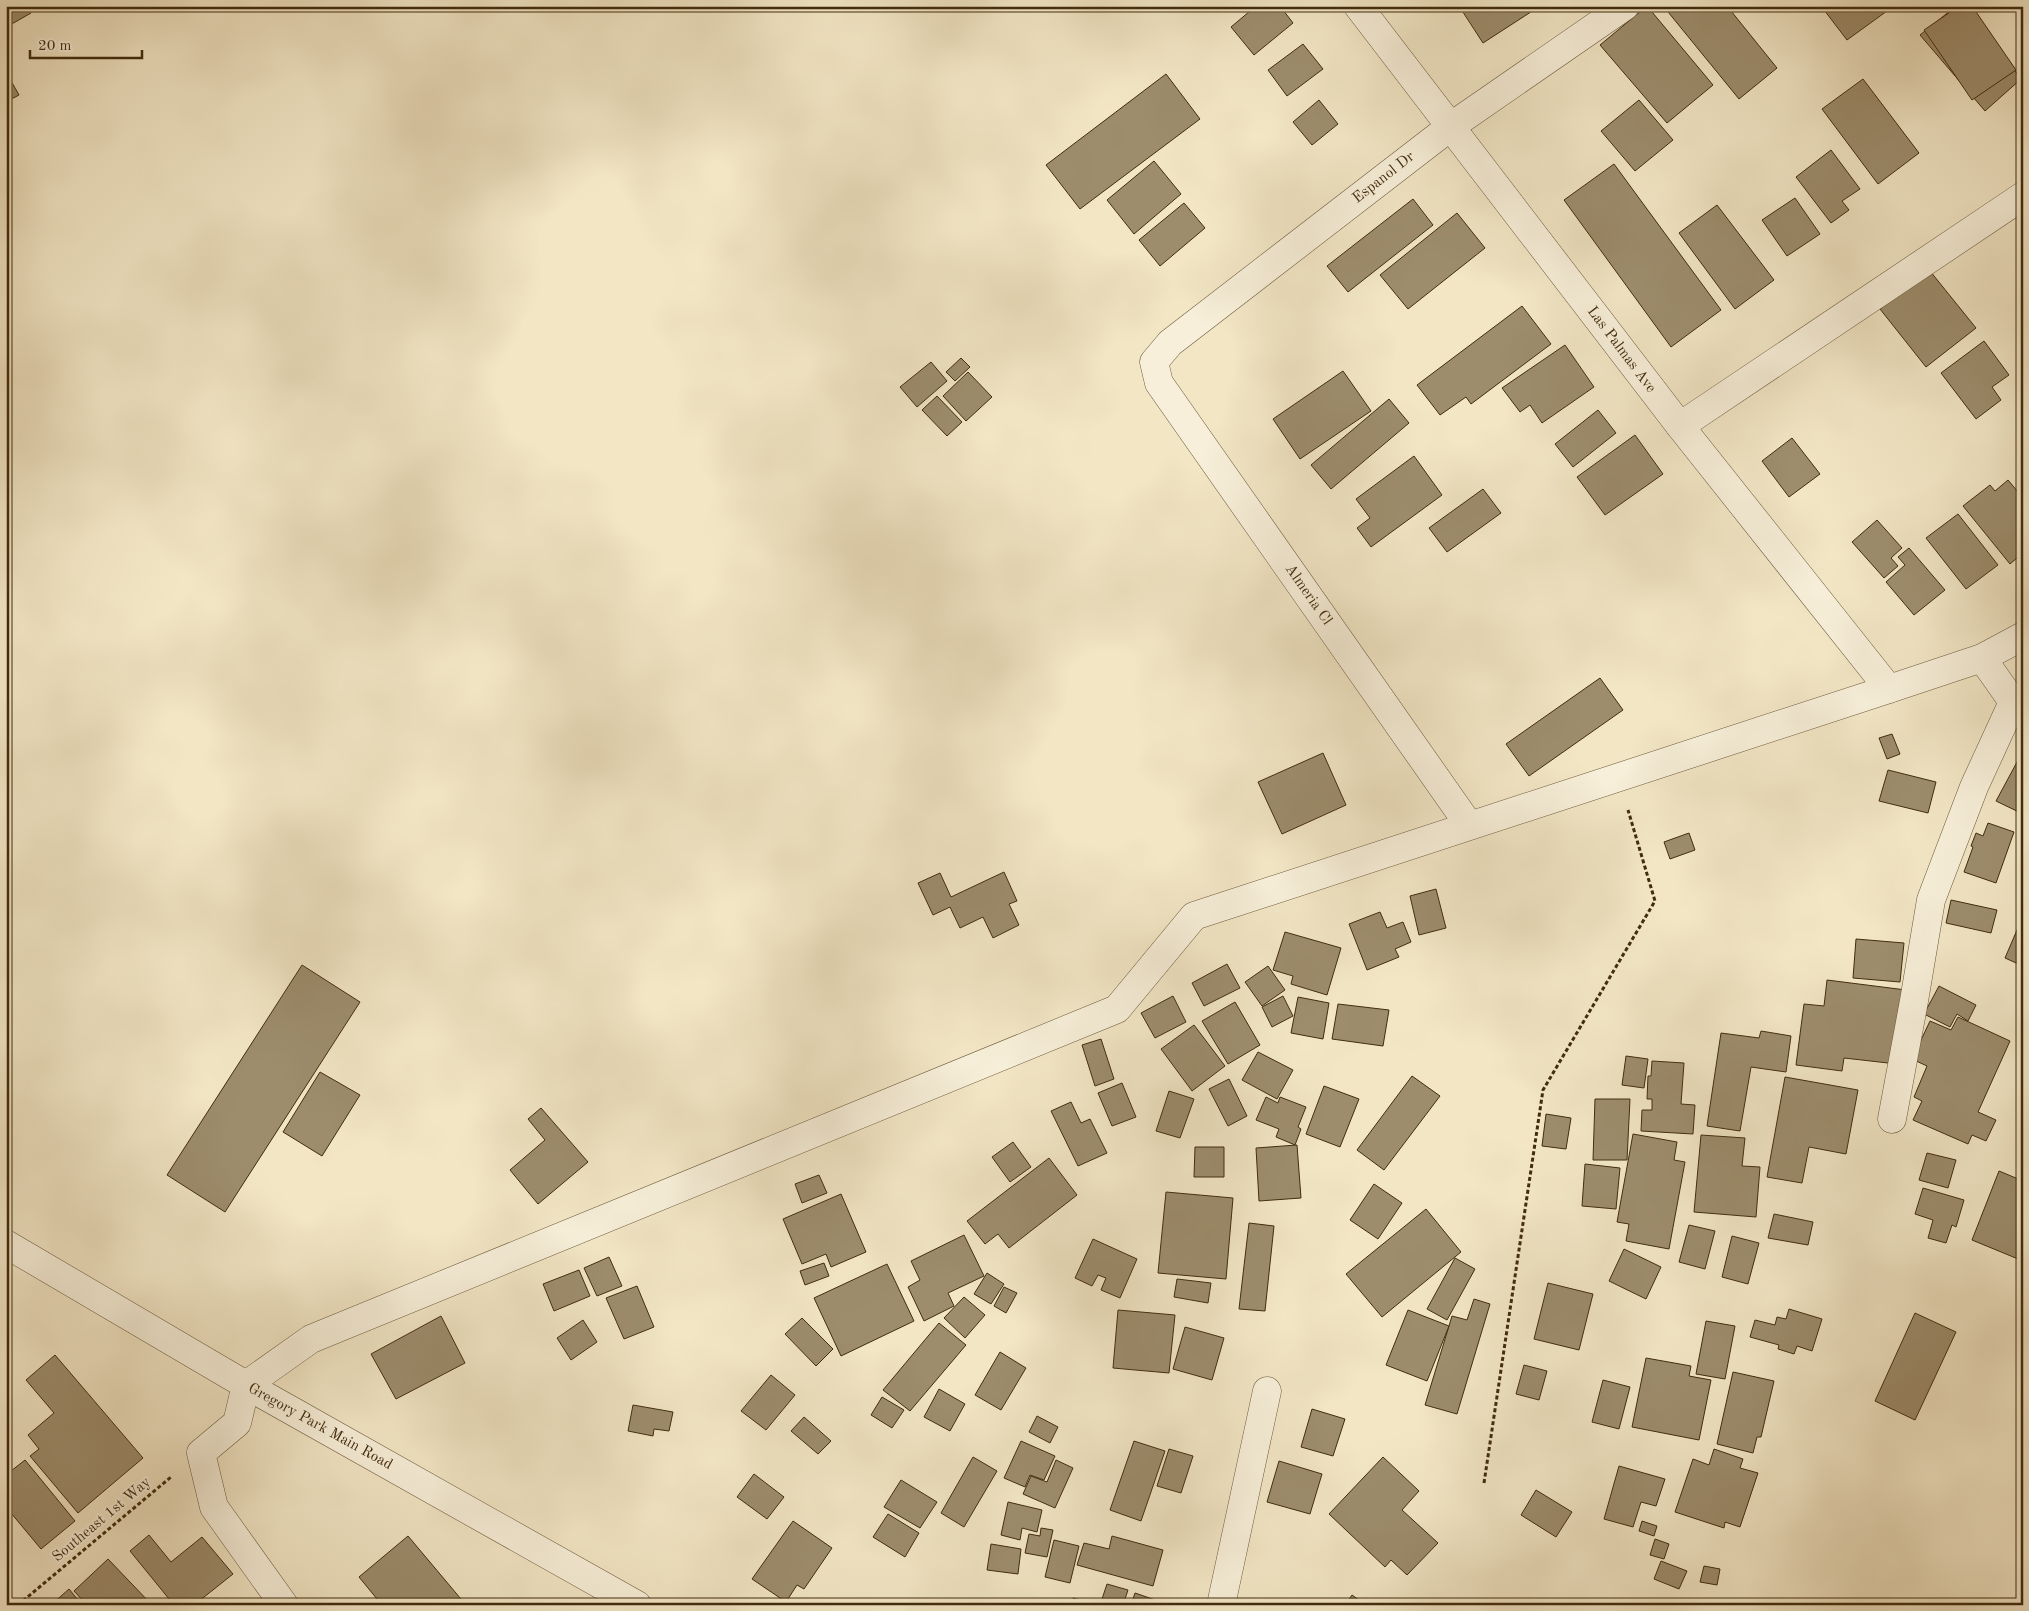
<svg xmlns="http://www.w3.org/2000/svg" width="2029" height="1611" viewBox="0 0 2029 1611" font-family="'Old Standard TT',serif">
<rect width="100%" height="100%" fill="#f2e6c5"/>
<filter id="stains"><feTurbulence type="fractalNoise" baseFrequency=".004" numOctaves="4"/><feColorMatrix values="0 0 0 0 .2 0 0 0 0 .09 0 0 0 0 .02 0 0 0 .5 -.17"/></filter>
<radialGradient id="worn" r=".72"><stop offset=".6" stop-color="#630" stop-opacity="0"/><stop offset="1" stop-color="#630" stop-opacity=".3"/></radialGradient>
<!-- building -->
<g fill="#9d8d6d" stroke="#412c0e">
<path d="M 6,6 L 27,6 L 31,13 L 10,25 L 6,18 Z"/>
<path d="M 1256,6 L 1280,6 L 1293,23 L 1254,55 L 1231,27 Z"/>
<path d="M 1459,6 L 1536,6 L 1537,8 L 1483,43 Z"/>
<path d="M 1647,6 L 1713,85 L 1667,123 L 1600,45 Z"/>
<path d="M 1666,6 L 1727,6 L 1777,68 L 1739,99 L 1664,7 Z"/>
<path d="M 1821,6 L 1883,6 L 1887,11 L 1847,40 Z"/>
<path d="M 1956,6 L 1969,6 L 2021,79 L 1985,111 L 1920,35 Z"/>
<path d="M 1959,6 L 1972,6 L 2016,70 L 1972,100 L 1924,30 Z"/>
<path d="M 1303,44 L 1323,69 L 1287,96 L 1268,70 Z"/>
<path d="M 6,72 L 19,95 L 6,102 Z"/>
<path d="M 1166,74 L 1200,119 L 1080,209 L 1046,165 Z"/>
<path d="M 1863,79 L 1919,153 L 1878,184 L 1822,109 Z"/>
<path d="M 1319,100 L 1338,124 L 1312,145 L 1293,122 Z"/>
<path d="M 1639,100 L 1673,140 L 1635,171 L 1601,131 Z"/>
<path d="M 1831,150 L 1860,189 L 1842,201 L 1849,210 L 1831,223 L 1796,177 Z"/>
<path d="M 1154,161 L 1181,194 L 1134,234 L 1107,200 Z"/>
<path d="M 1614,164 L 1721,310 L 1671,347 L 1564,200 Z"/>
<path d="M 1795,198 L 1820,234 L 1787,256 L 1762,220 Z"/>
<path d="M 1413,199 L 1433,225 L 1348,292 L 1327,266 Z"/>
<path d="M 1184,203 L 1205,228 L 1160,266 L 1139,240 Z"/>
<path d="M 1717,205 L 1774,280 L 1735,309 L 1679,233 Z"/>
<path d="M 1457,213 L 1485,248 L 1408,309 L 1380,275 Z"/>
<path d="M 1930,271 L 1976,328 L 1926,367 L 1880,309 Z"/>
<path d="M 1522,306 L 1551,344 L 1471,404 L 1466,397 L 1440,415 L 1417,385 Z"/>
<path d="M 1984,341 L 2009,375 L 1992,387 L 2001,400 L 1976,419 L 1941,373 Z"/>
<path d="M 1565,345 L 1594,387 L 1542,423 L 1530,405 L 1520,412 L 1502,388 Z"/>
<path d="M 961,358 L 970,367 L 955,381 L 946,372 Z"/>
<path d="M 931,362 L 947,381 L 917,407 L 900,387 Z"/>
<path d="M 1343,371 L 1371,411 L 1300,459 L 1273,419 Z"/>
<path d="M 968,372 L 992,397 L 966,421 L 943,396 Z"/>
<path d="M 937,396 L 962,422 L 947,436 L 922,410 Z"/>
<path d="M 1389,399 L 1409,423 L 1331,489 L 1311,465 Z"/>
<path d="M 1598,410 L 1616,433 L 1573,467 L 1555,444 Z"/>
<path d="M 1635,435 L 1663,474 L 1605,515 L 1577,477 Z"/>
<path d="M 1792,438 L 1820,474 L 1789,497 L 1762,461 Z"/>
<path d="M 1414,456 L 1442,495 L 1371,547 L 1357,528 L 1370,518 L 1356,499 Z"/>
<path d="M 2008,480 L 2023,498 L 2023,553 L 2010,564 L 1963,506 L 1990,485 L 1995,491 Z"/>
<path d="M 1483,489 L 1501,513 L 1447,552 L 1429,528 Z"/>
<path d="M 1958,514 L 1998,565 L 1966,589 L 1926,538 Z"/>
<path d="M 1877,520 L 1902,548 L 1891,558 L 1898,566 L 1884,578 L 1852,542 Z"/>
<path d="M 1909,548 L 1945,590 L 1914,615 L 1886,582 L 1905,565 L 1898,557 Z"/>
<path d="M 1600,678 L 1623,710 L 1529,776 L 1506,744 Z"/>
<path d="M 1892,734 L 1900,754 L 1887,759 L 1879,738 Z"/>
<path d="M 2023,751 L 2023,814 L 1996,801 Z"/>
<path d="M 1323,753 L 1346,805 L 1282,834 L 1258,782 Z"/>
<path d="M 1888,770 L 1936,782 L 1928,813 L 1879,801 Z"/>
<path d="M 1988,823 L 2014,832 L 1996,883 L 1964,872 L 1973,847 L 1971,846 L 1976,833 L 1983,836 Z"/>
<path d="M 1689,833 L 1695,850 L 1670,859 L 1664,842 Z"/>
<path d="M 1004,872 L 1017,901 L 1009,904 L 1019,925 L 993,938 L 983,917 L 960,928 L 950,907 L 933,915 L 918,883 L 940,873 L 951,897 Z"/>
<path d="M 1436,889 L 1446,928 L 1419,935 L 1410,896 Z"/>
<path d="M 1951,900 L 1997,910 L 1991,933 L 1946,923 Z"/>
<path d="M 1380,912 L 1387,928 L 1403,922 L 1411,942 L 1395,949 L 1399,957 L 1367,970 L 1349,924 Z"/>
<path d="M 2023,916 L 2023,966 L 2005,958 Z"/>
<path d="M 1285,932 L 1341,948 L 1327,995 L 1291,984 L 1293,976 L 1273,970 Z"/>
<path d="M 1856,939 L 1904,943 L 1900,982 L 1853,978 Z"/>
<path d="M 1227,964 L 1240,988 L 1204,1006 L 1192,983 Z"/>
<path d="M 302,965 L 360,1002 L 225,1212 L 167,1175 Z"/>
<path d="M 1268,966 L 1285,990 L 1262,1006 L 1245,982 Z"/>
<path d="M 1827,980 L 1906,990 L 1897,1064 L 1844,1058 L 1842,1071 L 1796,1065 L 1804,1004 L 1824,1006 Z"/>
<path d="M 1939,986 L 1976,1005 L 1968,1021 L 1957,1014 L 1950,1027 L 1924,1014 Z"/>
<path d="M 1173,996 L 1186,1022 L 1155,1038 L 1141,1013 Z"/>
<path d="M 1283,996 L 1293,1016 L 1272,1027 L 1262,1007 Z"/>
<path d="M 1298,997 L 1329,1003 L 1323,1039 L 1291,1033 Z"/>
<path d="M 1235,1002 L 1260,1045 L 1228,1064 L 1202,1021 Z"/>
<path d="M 1338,1004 L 1389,1010 L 1383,1046 L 1332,1039 Z"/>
<path d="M 1958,1017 L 2010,1041 L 1978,1112 L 1996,1120 L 1986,1141 L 1972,1135 L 1968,1144 L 1913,1120 L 1922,1101 L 1914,1097 L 1927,1066 L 1912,1059 L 1930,1021 L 1951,1030 Z"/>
<path d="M 1194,1025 L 1225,1066 L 1192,1091 L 1161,1049 Z"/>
<path d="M 1761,1031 L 1791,1036 L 1786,1072 L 1751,1067 L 1740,1131 L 1707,1126 L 1721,1033 L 1759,1038 Z"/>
<path d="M 1101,1039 L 1114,1079 L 1095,1086 L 1082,1045 Z"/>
<path d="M 1258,1052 L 1293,1070 L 1277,1099 L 1242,1080 Z"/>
<path d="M 1626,1056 L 1648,1059 L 1644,1088 L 1622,1085 Z"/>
<path d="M 1652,1061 L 1684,1063 L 1681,1104 L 1695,1105 L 1693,1134 L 1641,1131 L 1642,1110 L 1652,1110 L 1652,1099 L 1647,1099 L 1648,1076 L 1651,1076 Z"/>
<path d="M 320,1072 L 360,1095 L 322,1156 L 283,1132 Z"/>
<path d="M 1412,1076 L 1440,1096 L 1384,1170 L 1357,1150 Z"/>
<path d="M 1785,1077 L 1858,1090 L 1846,1154 L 1809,1147 L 1802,1183 L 1767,1177 Z"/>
<path d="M 1229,1079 L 1247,1116 L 1228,1126 L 1209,1089 Z"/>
<path d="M 1122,1083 L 1136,1117 L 1112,1126 L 1098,1093 Z"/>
<path d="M 1324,1086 L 1359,1099 L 1340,1147 L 1306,1134 Z"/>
<path d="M 1169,1091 L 1194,1099 L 1180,1138 L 1156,1131 Z"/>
<path d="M 1266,1097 L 1278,1103 L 1280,1097 L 1306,1107 L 1298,1127 L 1301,1129 L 1295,1145 L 1276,1137 L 1279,1129 L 1256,1120 Z"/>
<path d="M 1595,1099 L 1630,1099 L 1627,1160 L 1593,1160 Z"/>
<path d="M 1071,1102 L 1081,1123 L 1090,1119 L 1107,1153 L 1078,1166 L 1051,1111 Z"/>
<path d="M 541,1108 L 588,1162 L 538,1204 L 510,1170 L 545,1140 L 528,1119 Z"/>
<path d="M 1546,1114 L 1571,1118 L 1566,1149 L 1542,1146 Z"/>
<path d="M 1633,1134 L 1677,1142 L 1674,1160 L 1685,1162 L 1669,1249 L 1626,1241 L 1629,1224 L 1617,1222 Z"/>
<path d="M 1701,1135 L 1745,1138 L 1742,1166 L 1760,1167 L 1756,1217 L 1694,1212 Z"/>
<path d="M 1013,1142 L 1031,1167 L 1010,1182 L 992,1157 Z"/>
<path d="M 1297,1145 L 1301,1198 L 1259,1201 L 1256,1148 Z"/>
<path d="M 1195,1147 L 1224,1147 L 1224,1177 L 1194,1177 Z"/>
<path d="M 1927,1153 L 1956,1160 L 1948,1188 L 1919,1180 Z"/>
<path d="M 1049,1158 L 1077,1195 L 1009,1248 L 998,1234 L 985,1244 L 967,1221 Z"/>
<path d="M 1585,1164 L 1620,1168 L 1616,1209 L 1582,1206 Z"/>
<path d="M 1999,1171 L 2023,1181 L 2023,1261 L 1972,1240 Z"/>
<path d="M 819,1175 L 827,1193 L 802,1203 L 795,1184 Z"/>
<path d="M 1374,1184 L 1402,1203 L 1378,1239 L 1350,1220 Z"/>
<path d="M 1923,1188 L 1964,1200 L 1956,1227 L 1952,1225 L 1946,1243 L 1928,1238 L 1933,1220 L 1915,1214 Z"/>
<path d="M 1166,1192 L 1233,1198 L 1226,1279 L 1158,1273 Z"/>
<path d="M 841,1194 L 866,1252 L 831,1267 L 826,1254 L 802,1264 L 783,1219 Z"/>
<path d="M 1426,1209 L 1461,1252 L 1382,1317 L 1346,1274 Z"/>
<path d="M 1774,1214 L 1813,1222 L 1808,1245 L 1768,1238 Z"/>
<path d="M 1249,1223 L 1274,1226 L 1265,1311 L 1239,1309 Z"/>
<path d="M 1689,1225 L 1715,1231 L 1705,1269 L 1679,1262 Z"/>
<path d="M 964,1235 L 984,1276 L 948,1293 L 954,1306 L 924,1321 L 908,1287 L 920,1280 L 911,1261 Z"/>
<path d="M 1732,1236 L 1759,1243 L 1748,1284 L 1722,1277 Z"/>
<path d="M 1093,1239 L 1137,1259 L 1120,1298 L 1101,1290 L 1106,1278 L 1098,1275 L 1092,1286 L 1075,1278 Z"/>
<path d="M 1624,1249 L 1661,1267 L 1646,1299 L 1609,1281 Z"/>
<path d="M 609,1257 L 622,1286 L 597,1296 L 584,1268 Z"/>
<path d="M 1455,1258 L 1475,1269 L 1447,1320 L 1427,1309 Z"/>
<path d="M 824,1263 L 829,1276 L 805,1285 L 800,1271 Z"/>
<path d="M 887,1264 L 914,1321 L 841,1356 L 814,1298 Z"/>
<path d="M 579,1270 L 590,1296 L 554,1311 L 543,1284 Z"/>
<path d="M 987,1273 L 1004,1284 L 991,1304 L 974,1294 Z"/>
<path d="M 1177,1279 L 1211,1283 L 1208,1303 L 1174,1297 Z"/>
<path d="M 1548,1283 L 1593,1294 L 1579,1350 L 1534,1339 Z"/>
<path d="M 637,1286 L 654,1327 L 624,1339 L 606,1298 Z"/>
<path d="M 1004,1287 L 1017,1293 L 1006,1313 L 994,1306 Z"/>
<path d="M 964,1297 L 985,1315 L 965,1338 L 944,1318 Z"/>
<path d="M 1474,1299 L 1490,1304 L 1457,1414 L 1425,1405 L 1452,1316 L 1467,1320 Z"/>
<path d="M 1789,1309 L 1822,1319 L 1812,1351 L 1797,1346 L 1794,1354 L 1778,1349 L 1779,1345 L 1750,1337 L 1755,1320 L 1775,1325 L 1777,1317 L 1786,1319 Z"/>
<path d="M 1118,1310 L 1175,1315 L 1169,1373 L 1113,1368 Z"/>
<path d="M 1408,1310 L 1449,1326 L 1427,1381 L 1386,1365 Z"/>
<path d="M 1915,1313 L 1956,1332 L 1915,1420 L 1875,1401 Z"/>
<path d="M 441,1316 L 465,1363 L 396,1399 L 371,1354 Z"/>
<path d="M 802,1318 L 833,1349 L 816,1366 L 785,1334 Z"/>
<path d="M 583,1320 L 597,1342 L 571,1360 L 557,1338 Z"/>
<path d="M 1706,1321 L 1735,1326 L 1725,1379 L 1696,1374 Z"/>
<path d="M 939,1323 L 966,1345 L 910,1411 L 883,1390 Z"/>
<path d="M 1185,1327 L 1224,1338 L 1212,1380 L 1173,1369 Z"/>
<path d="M 1000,1352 L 1026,1368 L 1001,1410 L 975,1395 Z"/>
<path d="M 55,1355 L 143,1458 L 78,1513 L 30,1456 L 39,1449 L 28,1435 L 54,1413 L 26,1380 Z"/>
<path d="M 1646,1358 L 1691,1366 L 1689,1376 L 1711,1380 L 1699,1440 L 1632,1427 Z"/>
<path d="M 1524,1365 L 1547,1371 L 1539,1400 L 1516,1394 Z"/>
<path d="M 1733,1372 L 1774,1381 L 1761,1437 L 1757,1437 L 1753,1453 L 1717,1444 Z"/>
<path d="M 771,1375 L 795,1395 L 766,1430 L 741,1411 Z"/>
<path d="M 1603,1380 L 1630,1387 L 1619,1429 L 1592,1422 Z"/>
<path d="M 939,1389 L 965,1404 L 950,1431 L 924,1417 Z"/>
<path d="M 882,1397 L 904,1410 L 892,1428 L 871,1415 Z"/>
<path d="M 633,1405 L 673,1412 L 669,1431 L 654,1429 L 653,1436 L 628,1431 Z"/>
<path d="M 1312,1409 L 1345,1419 L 1333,1456 L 1301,1447 Z"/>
<path d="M 1037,1416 L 1058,1427 L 1050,1443 L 1029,1432 Z"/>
<path d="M 804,1417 L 831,1441 L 818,1454 L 791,1431 Z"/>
<path d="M 1021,1441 L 1055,1456 L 1044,1480 L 1030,1475 L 1025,1487 L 1004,1478 Z"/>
<path d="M 1134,1441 L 1165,1451 L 1141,1521 L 1110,1510 Z"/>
<path d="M 1169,1449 L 1193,1456 L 1181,1493 L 1157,1486 Z"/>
<path d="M 1714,1449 L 1743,1459 L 1740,1468 L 1758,1473 L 1740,1527 L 1725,1522 L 1724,1528 L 1675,1512 L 1693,1459 L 1709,1465 Z"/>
<path d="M 973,1457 L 997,1471 L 964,1527 L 941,1513 Z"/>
<path d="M 1383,1457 L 1419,1491 L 1402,1510 L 1438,1543 L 1407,1575 L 1391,1560 L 1385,1567 L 1329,1514 Z"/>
<path d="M 25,1460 L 75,1521 L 41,1549 L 6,1507 L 6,1475 Z"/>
<path d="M 1056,1460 L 1073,1468 L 1055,1508 L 1023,1494 L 1031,1476 L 1047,1482 Z"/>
<path d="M 1279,1461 L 1322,1474 L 1310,1514 L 1267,1502 Z"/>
<path d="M 1619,1466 L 1665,1479 L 1656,1506 L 1641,1502 L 1633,1527 L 1604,1519 Z"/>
<path d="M 754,1474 L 784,1497 L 767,1519 L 737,1497 Z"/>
<path d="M 901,1480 L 937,1502 L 920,1528 L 884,1507 Z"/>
<path d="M 1536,1490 L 1572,1512 L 1556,1537 L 1521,1515 Z"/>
<path d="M 1008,1502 L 1042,1510 L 1037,1532 L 1022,1528 L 1020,1540 L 1001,1535 Z"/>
<path d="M 888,1514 L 919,1533 L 905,1557 L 873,1537 Z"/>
<path d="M 793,1521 L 832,1548 L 804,1589 L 797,1585 L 786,1602 L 752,1579 Z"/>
<path d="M 1642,1521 L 1657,1526 L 1654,1536 L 1639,1531 Z"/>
<path d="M 1041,1528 L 1053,1530 L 1047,1557 L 1025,1553 L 1029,1534 L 1040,1536 Z"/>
<path d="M 149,1535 L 171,1562 L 202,1537 L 233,1574 L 194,1605 L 174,1605 L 130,1551 Z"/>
<path d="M 408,1536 L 466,1605 L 382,1605 L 359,1577 Z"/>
<path d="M 1112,1536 L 1163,1550 L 1153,1586 L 1077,1565 L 1084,1543 L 1109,1549 Z"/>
<path d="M 1655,1539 L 1669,1544 L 1664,1559 L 1650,1555 Z"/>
<path d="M 1054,1540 L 1079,1546 L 1070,1583 L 1045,1577 Z"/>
<path d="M 991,1544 L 1021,1549 L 1018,1574 L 987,1570 Z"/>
<path d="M 108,1559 L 152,1605 L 87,1605 L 74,1591 Z"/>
<path d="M 1661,1561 L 1687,1571 L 1679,1589 L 1654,1579 Z"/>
<path d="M 1704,1566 L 1720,1569 L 1717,1585 L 1700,1582 Z"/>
<path d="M 1107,1584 L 1128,1590 L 1123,1605 L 1112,1605 L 1101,1602 Z"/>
<path d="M 69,1589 L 82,1605 L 51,1605 Z"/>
<path d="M 1135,1593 L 1170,1605 L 1131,1605 Z"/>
<path d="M 1352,1595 L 1366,1605 L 1345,1605 Z"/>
<path d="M 1073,1598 L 1102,1605 L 1072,1605 Z"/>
</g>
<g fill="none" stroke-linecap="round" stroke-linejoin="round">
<defs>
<g id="minor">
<path d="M 1358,6 L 1680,426 L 1889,689"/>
<path d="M 1680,426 L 2023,196"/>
<path d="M 1469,825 L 1159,383 L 1154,362 L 1170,343 L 1450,127 L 1625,6"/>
<path d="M 1892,1119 L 1914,1001 L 1931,900 L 1974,787 L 2013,702 L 1982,658"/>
<path d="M 284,1605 L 214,1507 L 201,1453 L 237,1423 L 246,1385 L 311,1339 L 1117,1009 L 1194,916 L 1889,689 L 1982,658 L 2023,636"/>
<path d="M 1221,1605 L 1267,1391"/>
</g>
<path id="tertiary" d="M 6,1244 L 246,1385 L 637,1605"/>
</defs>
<!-- minor casing -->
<use href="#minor" stroke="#6d5a3c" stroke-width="29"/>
<!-- tertiary casing -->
<use href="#tertiary" stroke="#6d5a3c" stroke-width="29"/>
<!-- path -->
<g stroke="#412c0e" stroke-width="3" stroke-dasharray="4 2.5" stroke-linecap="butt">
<path d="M 1484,1483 L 1543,1090 L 1655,901 L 1628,810"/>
<path d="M 18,1605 L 171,1477"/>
</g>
<!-- minor -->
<use href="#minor" stroke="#f7efd9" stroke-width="28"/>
<!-- tertiary -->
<use href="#tertiary" stroke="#f7efd9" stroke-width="28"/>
</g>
<g text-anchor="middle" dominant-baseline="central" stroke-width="4" stroke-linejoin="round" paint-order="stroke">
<!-- street labels -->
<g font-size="15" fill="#412c0e" stroke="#f7efd9">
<text transform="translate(1384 178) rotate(-38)">Espanol Dr</text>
<text transform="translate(1621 350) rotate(53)">Las Palmas Ave</text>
<text transform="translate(1308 595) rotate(55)">Almeria Cl</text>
<text transform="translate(320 1427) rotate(29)">Gregory Park Main Road</text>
<text transform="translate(102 1520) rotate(-40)">Southeast 1st Way</text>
</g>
</g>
<!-- margin -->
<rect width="2029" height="1611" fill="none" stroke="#f2e6c5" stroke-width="25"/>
<rect x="8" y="8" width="2014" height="1596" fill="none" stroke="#412c0e" stroke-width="2.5"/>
<rect x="12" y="12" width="2004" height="1586" fill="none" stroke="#412c0e"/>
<!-- scale -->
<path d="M30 50v8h112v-8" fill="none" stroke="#412c0e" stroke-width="2.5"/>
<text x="38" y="50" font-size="15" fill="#412c0e" stroke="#f7efd9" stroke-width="4" paint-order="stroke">20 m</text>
<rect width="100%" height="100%" filter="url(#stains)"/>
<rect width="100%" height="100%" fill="url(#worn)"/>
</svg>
